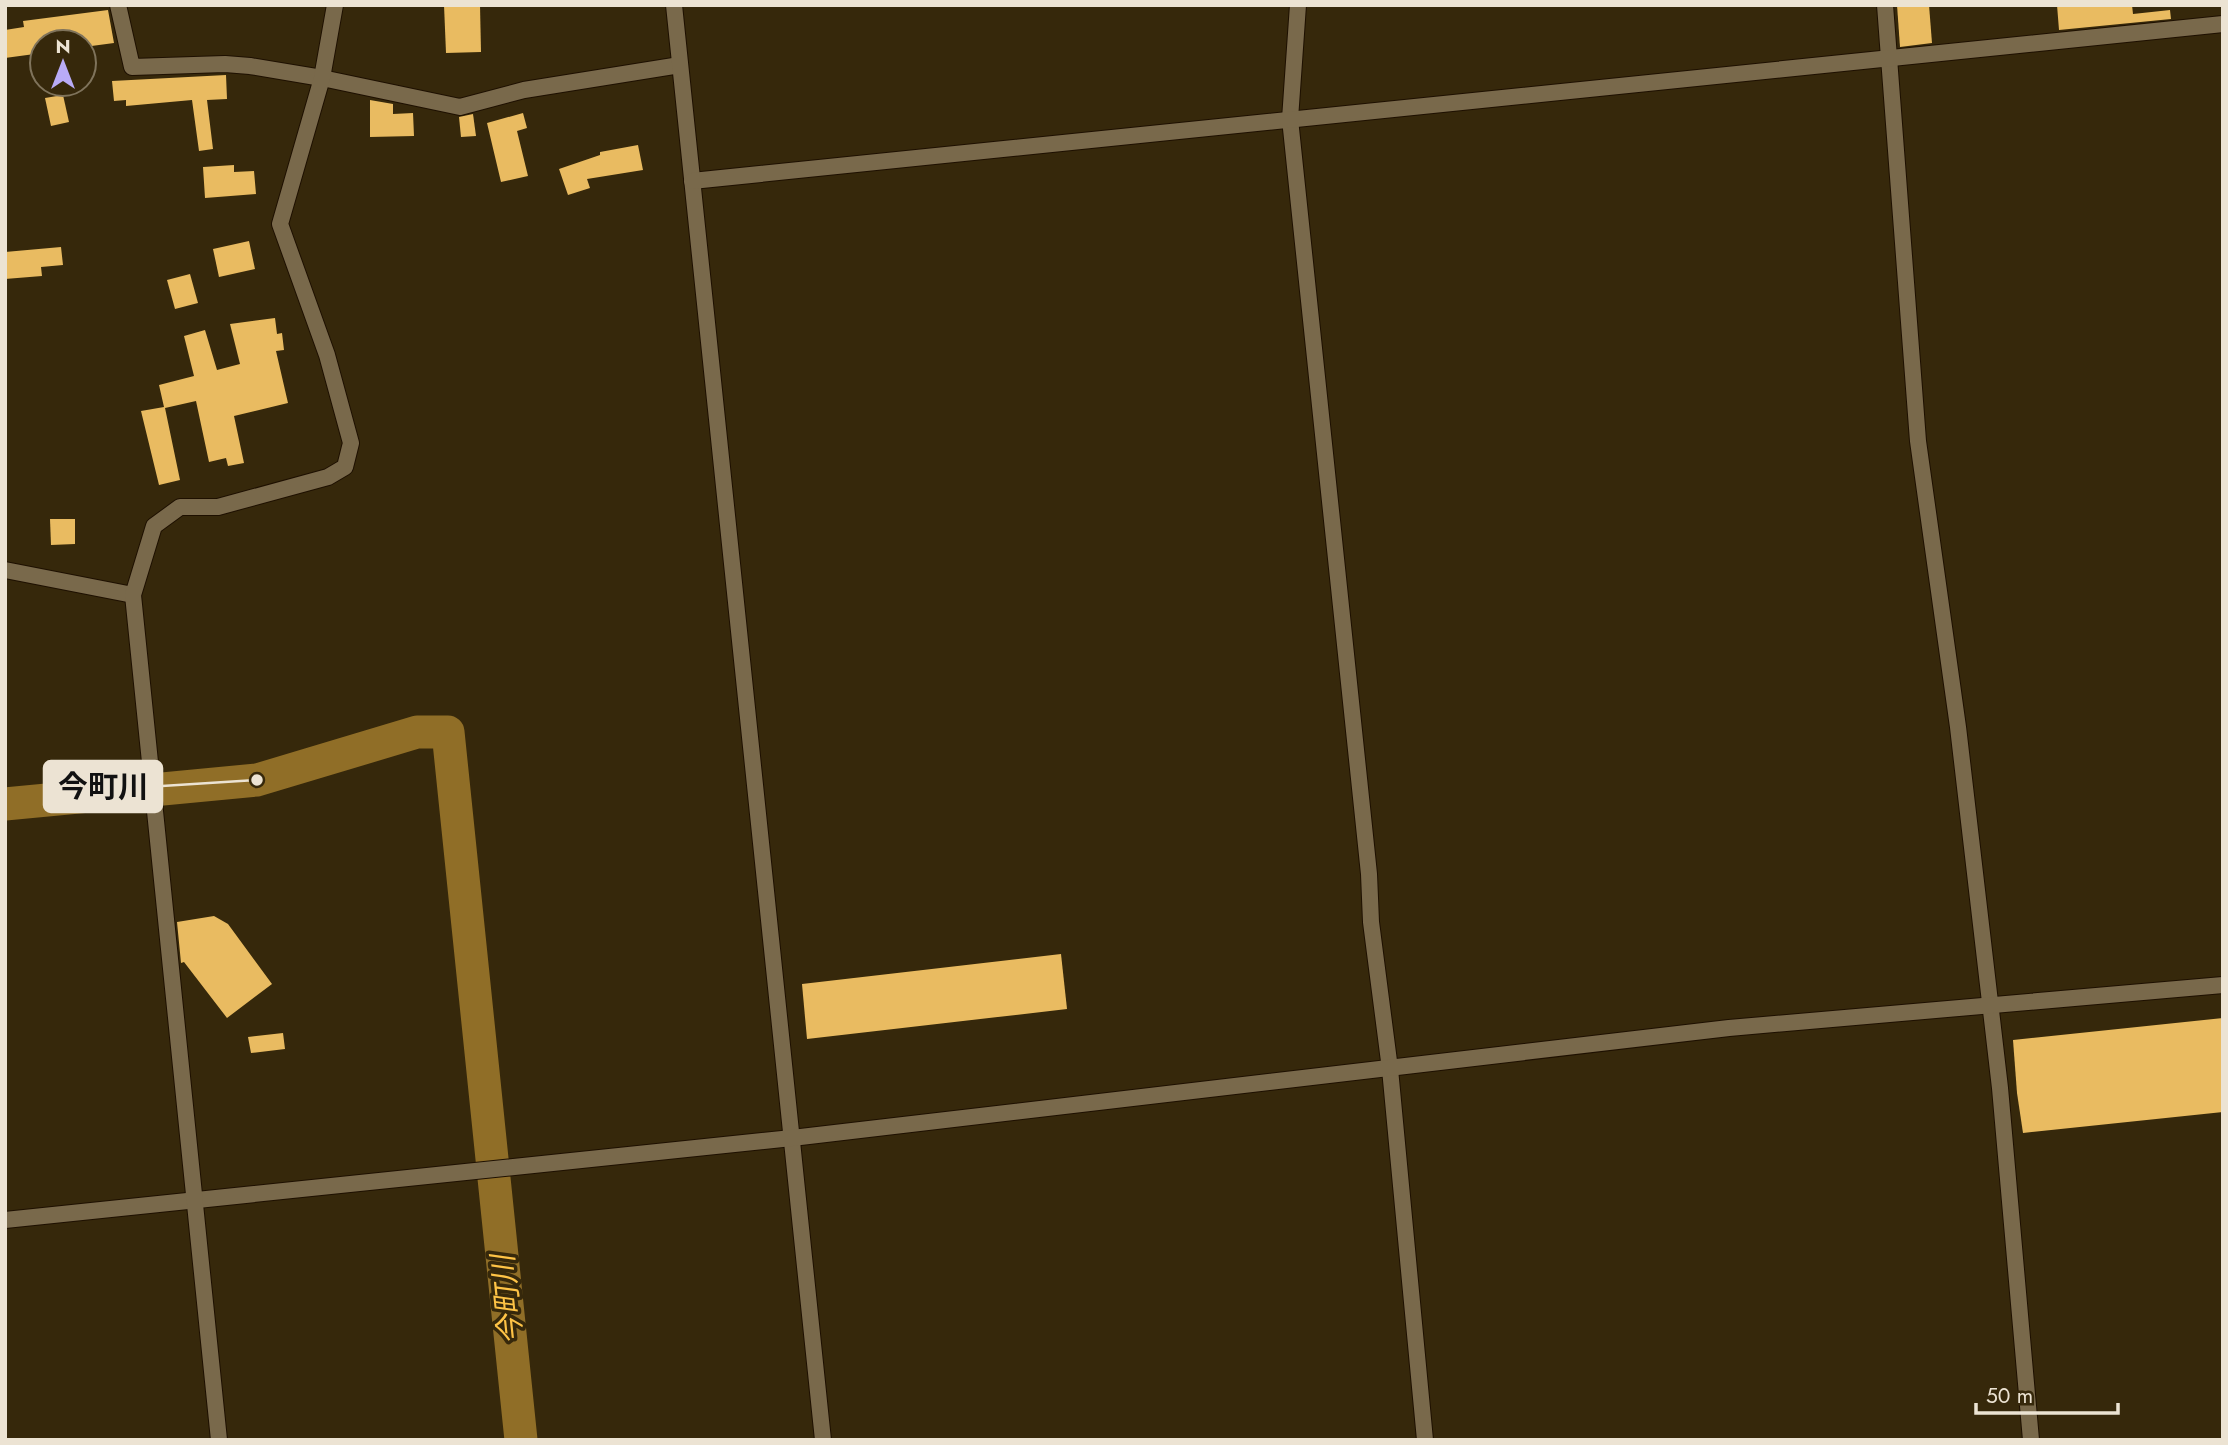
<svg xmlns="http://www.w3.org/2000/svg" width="2228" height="1445" viewBox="0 0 2228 1445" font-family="Jost,'Noto Sans JP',sans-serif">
<rect width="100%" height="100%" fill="#36280b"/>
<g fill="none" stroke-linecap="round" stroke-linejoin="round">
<!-- river -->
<path stroke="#906e27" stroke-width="33" d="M 5,804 L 257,780 L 417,732 L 448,732 L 521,1440"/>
</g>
<!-- building -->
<g fill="#e9bb61">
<path d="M 444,5 L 480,5 L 481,52 L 446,53 Z"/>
<path d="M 1897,5 L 1929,5 L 1932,43 L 1900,47 Z"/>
<path d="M 2057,5 L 2132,5 L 2133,14 L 2170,10 L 2171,19 L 2059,30 Z"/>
<path d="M 108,10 L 114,43 L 84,47 L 84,42 L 42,42 L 42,53 L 5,58 L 5,30 L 24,27 L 23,21 Z"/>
<path d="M 226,75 L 227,99 L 207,100 L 213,149 L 199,151 L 192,100 L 126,106 L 126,100 L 114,101 L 112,81 Z"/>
<path d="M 63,95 L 69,122 L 51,126 L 45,98 Z"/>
<path d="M 370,100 L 393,104 L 393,114 L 413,113 L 414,136 L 370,137 Z"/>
<path d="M 523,113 L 527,128 L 517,131 L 528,176 L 501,182 L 487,123 Z"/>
<path d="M 473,114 L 476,136 L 461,137 L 459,117 Z"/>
<path d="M 638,145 L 643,170 L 587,179 L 590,188 L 568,195 L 559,169 L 600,155 L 600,152 Z"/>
<path d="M 234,165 L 234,172 L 254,171 L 256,194 L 205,198 L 203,167 Z"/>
<path d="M 249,241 L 255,269 L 219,277 L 213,249 Z"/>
<path d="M 61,247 L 63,265 L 41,267 L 42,276 L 5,279 L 5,252 Z"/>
<path d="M 190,274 L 198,303 L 175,309 L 167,280 Z"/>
<path d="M 275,318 L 277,334 L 282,333 L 284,350 L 276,351 L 288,403 L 234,416 L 244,463 L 228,466 L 226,458 L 209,462 L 196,401 L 165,408 L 180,480 L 159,485 L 141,411 L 164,407 L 159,385 L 194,376 L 184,336 L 205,330 L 217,370 L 240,364 L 230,324 Z"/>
<path d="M 50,519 L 75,519 L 75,544 L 51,545 Z"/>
<path d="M 214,916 L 228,924 L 272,984 L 227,1018 L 184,962 L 181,963 L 177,922 Z"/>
<path d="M 1061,954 L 1067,1009 L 807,1039 L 802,984 Z"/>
<path d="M 2223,1018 L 2223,1112 L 2023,1133 L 2017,1093 L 2013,1040 Z"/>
<path d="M 283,1033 L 285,1049 L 251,1053 L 248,1037 Z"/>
</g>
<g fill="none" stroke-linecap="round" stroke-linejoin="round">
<defs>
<g id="minor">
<path d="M 118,5 L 132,67 L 225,64 L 250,66 L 322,78 L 460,107 L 524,90 L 680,65"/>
<path d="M 674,5 L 823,1440"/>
<path d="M 1298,5 L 1290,119 L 1369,874 L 1371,922 L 1390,1069 L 1425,1440"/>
<path d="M 1885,5 L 1918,441 L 1958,727 L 2000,1088 L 2031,1440"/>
<path d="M 692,181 L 2223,24"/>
<path d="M 5,570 L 133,595"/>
<path d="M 5,1220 L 792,1138 L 1729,1028 L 2223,985"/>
<path d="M 219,1440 L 133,595 L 154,526 L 180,507 L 218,507 L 328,477 L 345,467 L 351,443 L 327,355 L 280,224 L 322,78 L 335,5"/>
</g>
</defs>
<!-- minor casing -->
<use href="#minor" stroke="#1e1000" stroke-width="18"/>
<!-- minor -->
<use href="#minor" stroke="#79694b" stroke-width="16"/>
</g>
<g text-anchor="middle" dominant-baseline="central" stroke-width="7" stroke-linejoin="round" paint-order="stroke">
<!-- water labels -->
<g font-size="30" font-style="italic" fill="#fec346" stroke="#36280b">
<text transform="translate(507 1300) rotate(-96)">今町川</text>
</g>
</g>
<!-- callouts -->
<path fill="none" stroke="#ece3d3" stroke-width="2.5" d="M257 780L162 786"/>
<circle fill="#ece3d3" stroke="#36280b" stroke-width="2.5" cx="257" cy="780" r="7"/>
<rect fill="#ece3d3" stroke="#ece3d3" stroke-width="2.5" x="44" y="761" width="118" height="51" rx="7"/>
<g font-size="30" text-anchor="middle" font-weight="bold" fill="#111">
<text x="103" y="797">今町川</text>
</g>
<!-- border -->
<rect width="2228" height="1445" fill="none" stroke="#ece3d3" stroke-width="14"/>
<!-- north arrow -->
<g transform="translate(63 63)"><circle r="33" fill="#36280b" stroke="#7f735b" stroke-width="2"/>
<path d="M0-5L12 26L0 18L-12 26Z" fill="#b9abf7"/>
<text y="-10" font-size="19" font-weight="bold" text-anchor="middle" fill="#ece3d3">N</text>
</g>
<!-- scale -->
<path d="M1976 1403v10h142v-10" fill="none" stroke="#ece3d3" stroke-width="3.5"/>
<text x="1986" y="1403" font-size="21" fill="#ece3d3" stroke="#36280b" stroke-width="5" paint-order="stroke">50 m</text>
</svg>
